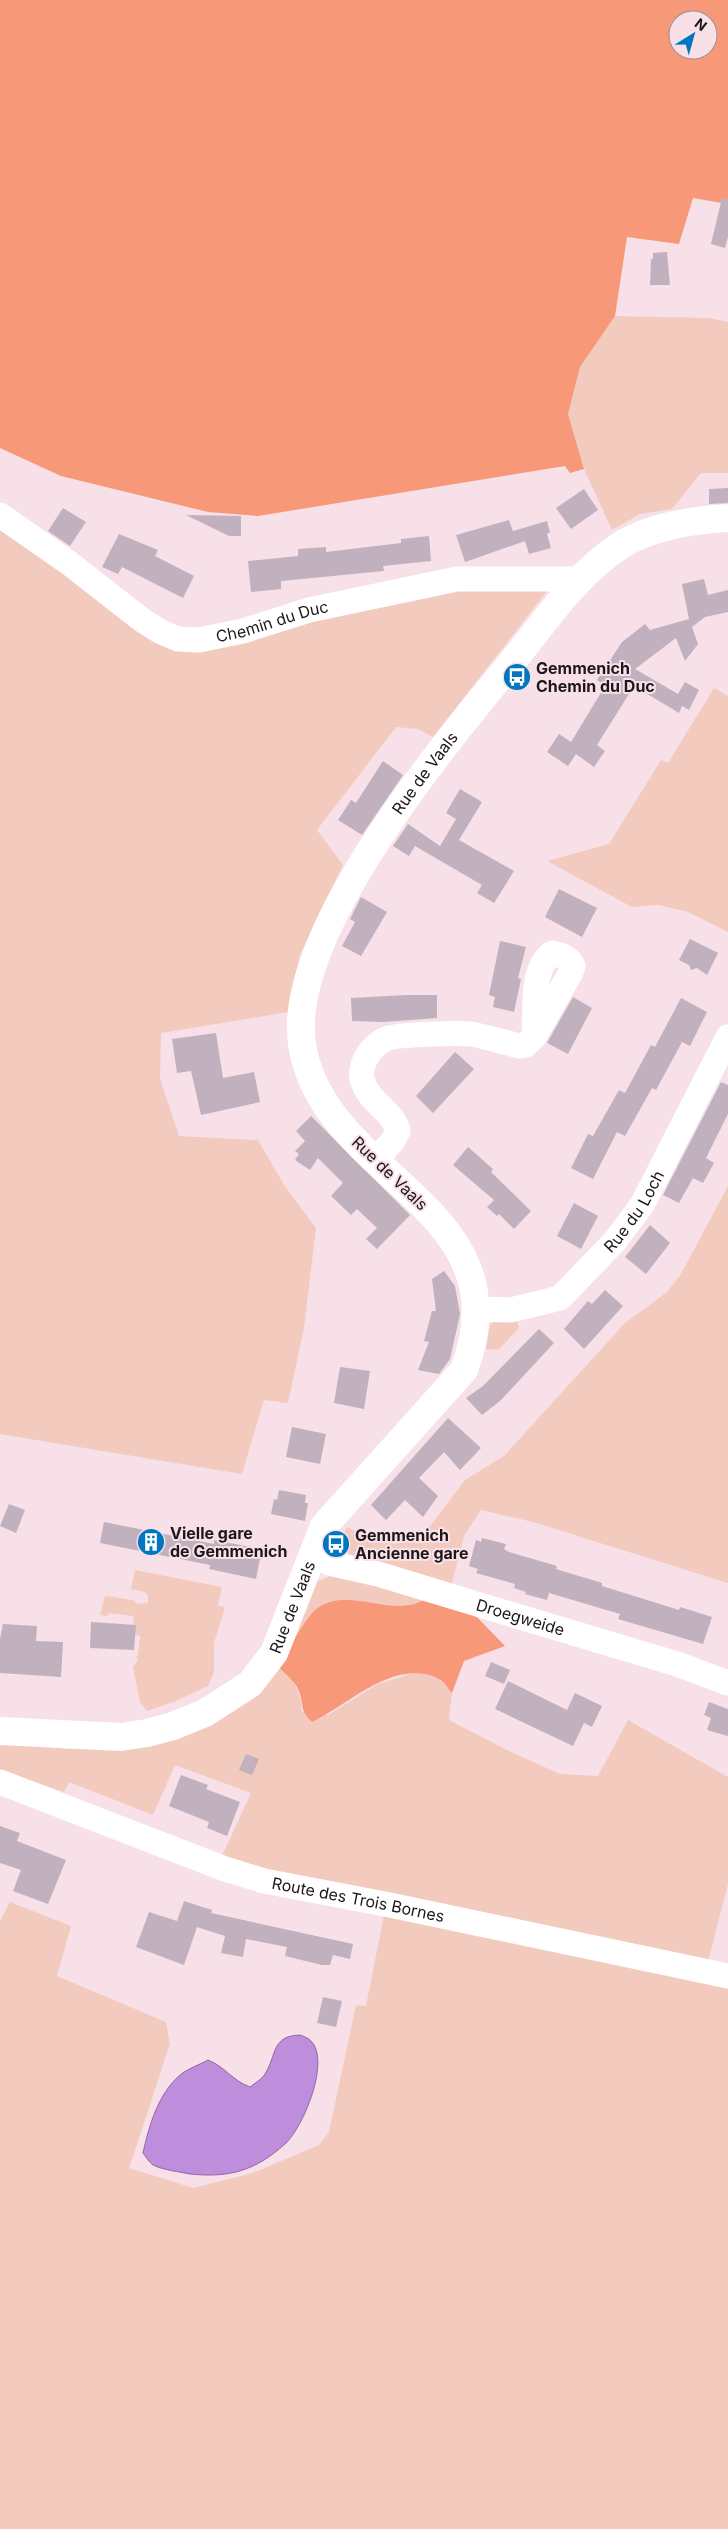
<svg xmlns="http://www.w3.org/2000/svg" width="728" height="2529" viewBox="0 0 728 2529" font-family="Inter,sans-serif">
<rect width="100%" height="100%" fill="#f7e0e8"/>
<!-- green -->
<g fill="#f3cbbe">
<path d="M 615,316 L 709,318 L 728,322 L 728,473 L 701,473 L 672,509 L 640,514 L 612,530 L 584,469 L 568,414 L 580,367 Z"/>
<path d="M 0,521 L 154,637 L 458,586 L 551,586 L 433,737 L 418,729 L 396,727 L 317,830 L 343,865 L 300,955 L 289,1012 L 161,1033 L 160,1079 L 179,1136 L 258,1140 L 284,1185 L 316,1228 L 304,1328 L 288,1403 L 264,1400 L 242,1474 L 0,1434 Z"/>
<path d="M 714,688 L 728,696 L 728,932 L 688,912 L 659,905 L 632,907 L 547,861 L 609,844 L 661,760 L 668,763 Z"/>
<path d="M 728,1186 L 728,1583 L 533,1522 L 481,1510 L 464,1536 L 451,1587 L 351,1557 L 341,1539 L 347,1527 L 379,1542 L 394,1544 L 412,1540 L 431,1525 L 465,1480 L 504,1456 L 625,1323 L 667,1292 L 681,1274 Z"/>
<path d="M 517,1321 L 519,1328 L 498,1350 L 486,1349 L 490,1325 L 494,1322 Z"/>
<path d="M 135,1570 L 222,1587 L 218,1606 L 225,1607 L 214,1643 L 214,1672 L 208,1686 L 176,1701 L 147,1711 L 140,1702 L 133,1667 L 138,1659 L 136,1657 L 138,1655 L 140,1636 L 135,1635 L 133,1616 L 108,1613 L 107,1616 L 100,1615 L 105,1596 L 133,1600 L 137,1604 L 148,1603 L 148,1596 L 145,1592 L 131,1589 Z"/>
<path d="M 333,1575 L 428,1597 L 420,1603 L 405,1606 L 343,1601 L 309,1617 L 277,1666 C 295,1681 300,1689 302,1712 L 328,1715 L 378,1684 L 411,1674 L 420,1673 L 441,1679 L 452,1693 L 449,1720 L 509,1751 L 560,1774 L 598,1776 L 628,1720 L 728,1777 L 728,1884 L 708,1962 L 242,1864 L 222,1856 L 251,1793 L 175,1765 L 153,1815 L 69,1782 L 64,1792 L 0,1770 L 0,1742 L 68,1749 L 126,1746 L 214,1721 L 308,1593 L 318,1581 Z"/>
<path d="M 10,1902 L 71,1926 L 57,1976 L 166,2022 L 170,2044 L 129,2168 L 193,2188 L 253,2173 L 319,2145 L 329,2132 L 356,2005 L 366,2006 L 384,1915 L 728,1984 L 728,2529 L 0,2529 L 0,1921 Z"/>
</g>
<!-- forest -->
<g fill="#f79878" fill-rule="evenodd">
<path d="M 0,0 L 728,0 L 728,204 L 693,198 L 679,244 L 627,237 L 615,316 L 580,367 L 568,414 L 584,469 L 570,473 L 565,466 L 258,516 L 208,512 L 61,476 L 0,448 ZM 678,20 L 708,20 L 708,50 L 678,50 Z"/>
<path d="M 428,1597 L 471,1611 L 505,1646 L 464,1661 L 452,1693 C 448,1689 444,1681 439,1679 C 394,1657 349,1705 312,1722 C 300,1710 304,1708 300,1694 C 297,1683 286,1674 277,1666 C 289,1651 305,1616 319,1607 C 351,1586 398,1621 428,1597 Z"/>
</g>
<!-- water -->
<path fill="#be8ddc" stroke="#8e69a2" d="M 300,2035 C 303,2036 308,2038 310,2040 C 332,2059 303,2128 285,2144 C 255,2171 229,2178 190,2174 C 180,2172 163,2170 153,2165 C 149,2162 146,2157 143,2153 C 149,2126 158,2094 180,2075 C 187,2069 199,2065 208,2060 C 224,2066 233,2081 250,2087 C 255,2083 262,2079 265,2074 C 277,2055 271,2036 300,2035 Z"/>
<!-- building -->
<g fill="#c1b0bd">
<path d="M 722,198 L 728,199 L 728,237 L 725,248 L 711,244 Z"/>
<path d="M 667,252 L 670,285 L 650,285 L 651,259 L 653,259 L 653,253 Z"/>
<path d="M 728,488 L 728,503 L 709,504 L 709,489 Z"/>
<path d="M 584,489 L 598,510 L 571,529 L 556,508 Z"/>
<path d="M 63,508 L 86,522 L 70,546 L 48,531 Z"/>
<path d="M 186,515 L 241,516 L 241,536 L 229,536 Z"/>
<path d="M 509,520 L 513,531 L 547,521 L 550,532 L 547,534 L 551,548 L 529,554 L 525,541 L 465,562 L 456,535 Z"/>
<path d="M 119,534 L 158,550 L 155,556 L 194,576 L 183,598 L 122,567 L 118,574 L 102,567 Z"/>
<path d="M 429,536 L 431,561 L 383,566 L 384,571 L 281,581 L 281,589 L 251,592 L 248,561 L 298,556 L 298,549 L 326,547 L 326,552 L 401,543 L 401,539 Z"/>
<path d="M 704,579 L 708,595 L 728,590 L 728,612 L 705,617 L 692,627 L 698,644 L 685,661 L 676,638 L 635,669 L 678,694 L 685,682 L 699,690 L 689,710 L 682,706 L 679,713 L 634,686 L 597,745 L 605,751 L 594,767 L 576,754 L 568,766 L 547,752 L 559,734 L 571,742 L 605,686 L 597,680 L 622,642 L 645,624 L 650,630 L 689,619 L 682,584 Z"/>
<path d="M 383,761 L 403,775 L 362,835 L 338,820 L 351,800 L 356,803 Z"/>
<path d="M 460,789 L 482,802 L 459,840 L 514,871 L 494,903 L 477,893 L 482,885 L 415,846 L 409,856 L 393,846 L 408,824 L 440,846 L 456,819 L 446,813 Z"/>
<path d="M 559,889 L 597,908 L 582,937 L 545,917 Z"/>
<path d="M 361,897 L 387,912 L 361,956 L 342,946 L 355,922 L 350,919 Z"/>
<path d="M 690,939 L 718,953 L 707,975 L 697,968 L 691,970 L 689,965 L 679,960 Z"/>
<path d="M 500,941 L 526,947 L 518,978 L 521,979 L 514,1012 L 493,1007 L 495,997 L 489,995 Z"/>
<path d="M 406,995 L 437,995 L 437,1018 L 383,1022 L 352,1021 L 351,998 Z"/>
<path d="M 573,997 L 592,1008 L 568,1054 L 547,1043 Z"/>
<path d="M 681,998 L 707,1012 L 690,1046 L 682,1042 L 656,1090 L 652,1088 L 625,1136 L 617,1132 L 593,1179 L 571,1168 L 588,1134 L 593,1136 L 619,1090 L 625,1093 L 651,1045 L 655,1047 Z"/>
<path d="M 216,1033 L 223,1078 L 254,1072 L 260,1102 L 201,1115 L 191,1071 L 177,1073 L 172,1039 Z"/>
<path d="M 455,1052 L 474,1069 L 433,1113 L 416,1096 Z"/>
<path d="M 721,1082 L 728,1085 L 728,1114 L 706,1158 L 714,1163 L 703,1183 L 693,1178 L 679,1203 L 663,1195 Z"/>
<path d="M 311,1116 L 410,1215 L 377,1249 L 366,1239 L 377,1228 L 357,1209 L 351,1215 L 331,1196 L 343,1183 L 318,1158 L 310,1170 L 295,1160 L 299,1154 L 295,1151 L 305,1141 L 296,1131 Z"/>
<path d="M 468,1147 L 493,1169 L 491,1172 L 531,1211 L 514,1229 L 499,1214 L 497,1216 L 487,1207 L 494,1200 L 453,1165 Z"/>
<path d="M 574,1203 L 598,1216 L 581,1249 L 557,1236 Z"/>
<path d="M 650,1225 L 670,1243 L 646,1274 L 625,1257 Z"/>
<path d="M 444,1271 L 455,1286 L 460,1314 L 450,1359 L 439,1374 L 418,1370 L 429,1342 L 424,1341 L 432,1311 L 436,1311 L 432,1279 Z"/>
<path d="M 605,1290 L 623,1306 L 584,1349 L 564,1329 L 588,1301 L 592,1304 Z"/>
<path d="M 539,1329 L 554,1343 L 500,1401 L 482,1415 L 466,1398 L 483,1386 Z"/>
<path d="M 340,1367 L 370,1371 L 364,1409 L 334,1403 Z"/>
<path d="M 448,1418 L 481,1448 L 460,1470 L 444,1452 L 419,1478 L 438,1496 L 423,1517 L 405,1500 L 386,1520 L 371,1505 Z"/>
<path d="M 292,1427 L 326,1434 L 320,1464 L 286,1457 Z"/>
<path d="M 279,1490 L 306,1495 L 305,1503 L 308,1503 L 305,1521 L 271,1514 L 274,1499 L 277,1500 Z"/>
<path d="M 9,1504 L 25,1510 L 16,1533 L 0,1526 Z"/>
<path d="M 104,1522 L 214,1544 L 214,1540 L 262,1549 L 256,1579 L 209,1569 L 210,1565 L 100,1543 Z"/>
<path d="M 482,1538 L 506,1544 L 504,1549 L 509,1552 L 557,1566 L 556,1569 L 602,1583 L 602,1586 L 679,1610 L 680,1607 L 712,1617 L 703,1644 L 618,1619 L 620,1614 L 549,1593 L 547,1600 L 525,1594 L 526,1592 L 514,1588 L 515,1584 L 476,1573 L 478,1569 L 469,1566 L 476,1540 L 481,1542 Z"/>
<path d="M 91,1622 L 136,1625 L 134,1650 L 90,1648 Z"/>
<path d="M 3,1624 L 37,1626 L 36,1641 L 63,1642 L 61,1677 L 0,1673 L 0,1639 Z"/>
<path d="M 491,1662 L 510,1670 L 504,1684 L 485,1676 Z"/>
<path d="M 508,1681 L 567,1710 L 575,1693 L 602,1706 L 592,1727 L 584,1723 L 573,1746 L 495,1709 Z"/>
<path d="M 709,1702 L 728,1709 L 728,1736 L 707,1730 L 711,1718 L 704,1715 Z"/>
<path d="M 246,1754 L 259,1759 L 252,1775 L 239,1770 Z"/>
<path d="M 181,1775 L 208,1785 L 206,1789 L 240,1802 L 227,1836 L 207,1828 L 209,1822 L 169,1806 Z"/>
<path d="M 0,1826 L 20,1833 L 17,1841 L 66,1860 L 48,1904 L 13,1891 L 21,1870 L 0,1863 Z"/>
<path d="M 184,1901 L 212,1910 L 211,1913 L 353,1944 L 350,1959 L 333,1955 L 330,1965 L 322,1965 L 285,1956 L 287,1947 L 246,1939 L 243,1957 L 221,1953 L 225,1936 L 197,1927 L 184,1965 L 136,1947 L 149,1912 L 177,1921 Z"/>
<path d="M 323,1997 L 342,2001 L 336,2027 L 317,2023 Z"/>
</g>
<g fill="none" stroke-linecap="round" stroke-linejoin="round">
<!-- minor -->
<g stroke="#fff" stroke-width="25">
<path id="s1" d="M 0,515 L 69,563 L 142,620 L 161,632 L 178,639 L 199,640 L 243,631 L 309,610 L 457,579 L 580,579"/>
<path d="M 376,1159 L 392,1142 L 398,1131 C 394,1111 369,1104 362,1079 C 359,1063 372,1045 386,1039 C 397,1034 457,1033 471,1034 C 487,1037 503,1042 520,1046 L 526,1045 L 534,1037 L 571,972 L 573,966 C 569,957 561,955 552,953 C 530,970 536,1010 534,1037"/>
<path id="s2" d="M 477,1309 L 510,1310 L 560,1298 L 615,1241 L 642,1205 L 728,1037"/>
<path id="s3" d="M 313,1551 L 329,1563 L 378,1574 L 520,1617 L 677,1664 L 728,1683"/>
<path id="s4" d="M 0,1782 L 225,1869 L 264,1881 L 385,1904 L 728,1976"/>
</g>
<!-- major -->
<path stroke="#fff" stroke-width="28" id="s5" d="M 0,1731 L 121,1737 L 147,1733 L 173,1726 L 205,1713 L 250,1684 L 274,1653 L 324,1526 L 464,1370 C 526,1205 322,1180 302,1044 C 286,933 444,745 512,662 C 545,622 576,574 621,545 C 652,526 692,520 728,518"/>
</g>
<!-- icons -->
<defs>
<symbol id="bus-disc" viewBox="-11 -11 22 22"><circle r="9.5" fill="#0077c0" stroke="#f7e0e8"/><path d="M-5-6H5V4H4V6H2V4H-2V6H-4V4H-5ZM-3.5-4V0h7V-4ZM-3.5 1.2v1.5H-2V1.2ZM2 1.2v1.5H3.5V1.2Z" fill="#fff"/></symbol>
<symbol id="building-disc" viewBox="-11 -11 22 22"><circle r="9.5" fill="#0077c0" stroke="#f7e0e8"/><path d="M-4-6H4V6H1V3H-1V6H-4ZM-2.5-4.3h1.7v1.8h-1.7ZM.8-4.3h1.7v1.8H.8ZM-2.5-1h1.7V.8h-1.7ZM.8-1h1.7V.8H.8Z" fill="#fff"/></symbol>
</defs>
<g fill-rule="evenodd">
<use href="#bus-disc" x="501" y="661" width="32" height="32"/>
<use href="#building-disc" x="135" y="1526" width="32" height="32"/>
<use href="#bus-disc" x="320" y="1528" width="32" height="32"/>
</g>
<g text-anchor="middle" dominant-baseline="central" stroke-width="4" stroke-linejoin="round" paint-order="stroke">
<!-- street labels -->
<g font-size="16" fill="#1e1619" stroke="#f7e0e8">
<text stroke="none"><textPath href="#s1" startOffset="314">Chemin du Duc</textPath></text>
<text stroke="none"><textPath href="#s5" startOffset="1339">Rue de Vaals</textPath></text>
<text transform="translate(390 1173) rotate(44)">Rue de Vaals</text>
<text stroke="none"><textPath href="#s2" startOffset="199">Rue du Loch</textPath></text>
<text stroke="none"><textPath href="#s5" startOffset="351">Rue de Vaals</textPath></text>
<text stroke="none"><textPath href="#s3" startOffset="219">Droegweide</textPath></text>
<text stroke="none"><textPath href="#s4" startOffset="378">Route des Trois Bornes</textPath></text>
</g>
<!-- poi labels -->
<g font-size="16" font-weight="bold" fill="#1e1619" stroke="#f7e0e8" text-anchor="start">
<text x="536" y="668">Gemmenich<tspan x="536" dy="18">Chemin du Duc</tspan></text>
<text x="170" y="1533">Vielle gare<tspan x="170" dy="18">de Gemmenich</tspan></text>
<text x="355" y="1535">Gemmenich<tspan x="355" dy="18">Ancienne gare</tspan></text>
</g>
</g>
<!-- north arrow -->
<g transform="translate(693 35) rotate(37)"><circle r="24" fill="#f7e0e8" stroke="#a08f95"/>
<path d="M0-4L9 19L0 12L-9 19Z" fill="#0077c0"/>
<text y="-8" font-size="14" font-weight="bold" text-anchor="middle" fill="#1e1619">N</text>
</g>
</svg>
